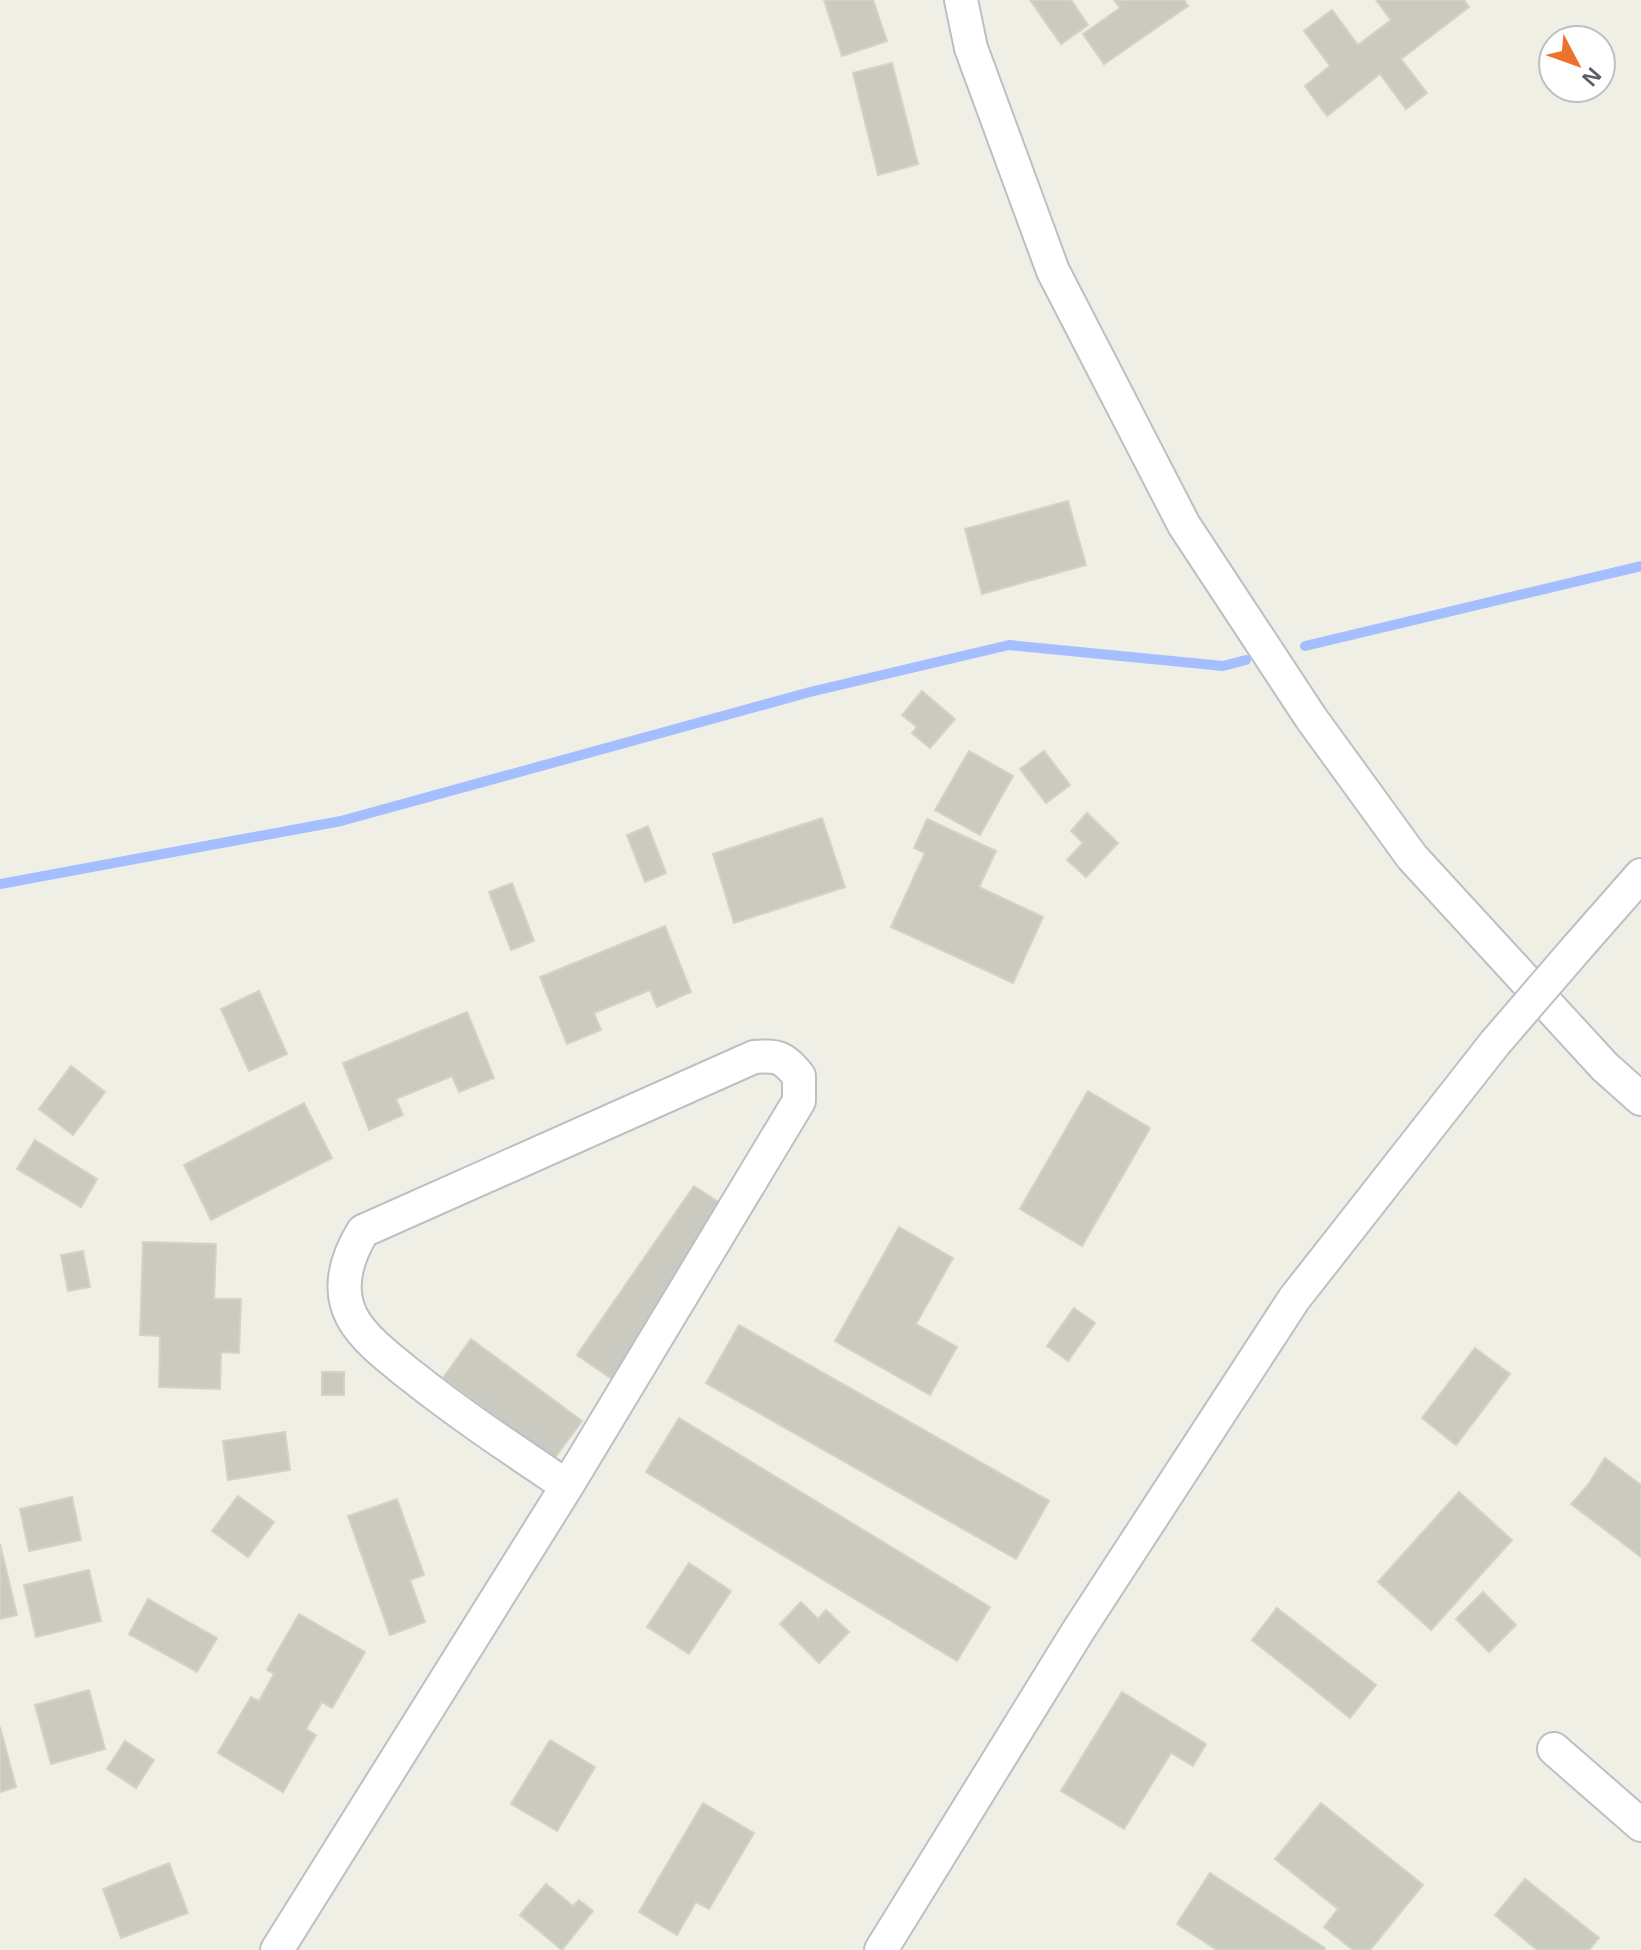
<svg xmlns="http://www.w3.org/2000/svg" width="1641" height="1950" viewBox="0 0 1641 1950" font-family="Arial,sans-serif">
<rect width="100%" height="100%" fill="#efefe5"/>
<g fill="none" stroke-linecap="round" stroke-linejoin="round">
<!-- stream -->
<g stroke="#a5beff" stroke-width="10">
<path d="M 1305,646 L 1641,566"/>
<path d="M 0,884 L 341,821 L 810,692 L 1009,645 L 1223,666 L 1246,660"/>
</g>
</g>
<!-- building -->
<g fill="#cacac1" stroke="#d4d3c3" stroke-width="2">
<path d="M 824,0 L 873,0 L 887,41 L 842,56 Z"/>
<path d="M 1030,0 L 1071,0 L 1088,25 L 1061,44 Z"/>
<path d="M 1114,0 L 1184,0 L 1188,6 L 1104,64 L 1083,34 L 1120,8 Z"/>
<path d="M 1376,0 L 1464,0 L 1469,7 L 1401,59 L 1427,93 L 1406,109 L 1380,74 L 1327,116 L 1305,86 L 1330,66 L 1304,31 L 1332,10 L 1358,45 L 1391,20 Z"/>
<path d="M 892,63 L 918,164 L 878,175 L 853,73 Z"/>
<path d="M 1068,501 L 1086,565 L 982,594 L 965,529 Z"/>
<path d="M 922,691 L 955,719 L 930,748 L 912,733 L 917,727 L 902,715 Z"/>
<path d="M 969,751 L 1013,776 L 980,835 L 935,810 Z"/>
<path d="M 1044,751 L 1070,785 L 1046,803 L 1020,769 Z"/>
<path d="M 1087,813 L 1118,843 L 1086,877 L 1067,860 L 1083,843 L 1071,831 Z"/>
<path d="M 822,818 L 845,887 L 734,923 L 713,854 Z"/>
<path d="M 927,819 L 996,851 L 979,887 L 1043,917 L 1013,983 L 891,927 L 925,853 L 914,848 Z"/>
<path d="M 648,826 L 666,873 L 645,882 L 627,835 Z"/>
<path d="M 512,883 L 534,941 L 511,950 L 489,892 Z"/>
<path d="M 665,926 L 691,992 L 657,1007 L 650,990 L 594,1013 L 601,1030 L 567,1044 L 540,977 Z"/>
<path d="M 259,991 L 287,1054 L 249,1071 L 221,1009 Z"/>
<path d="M 467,1012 L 494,1078 L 459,1092 L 452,1076 L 396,1099 L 403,1115 L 369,1130 L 343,1063 Z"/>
<path d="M 71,1066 L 105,1092 L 73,1135 L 39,1109 Z"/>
<path d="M 1088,1091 L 1150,1128 L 1082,1246 L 1020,1209 Z"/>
<path d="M 304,1103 L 332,1158 L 211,1220 L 184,1165 Z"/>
<path d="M 35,1140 L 97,1179 L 81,1207 L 17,1169 Z"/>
<path d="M 694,1186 L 729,1209 L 612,1379 L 577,1355 Z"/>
<path d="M 899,1227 L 953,1258 L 916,1324 L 957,1347 L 930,1395 L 835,1341 Z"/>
<path d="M 143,1242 L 216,1244 L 214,1299 L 241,1299 L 239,1353 L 221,1352 L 220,1389 L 159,1387 L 160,1336 L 140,1335 Z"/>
<path d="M 83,1251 L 90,1287 L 68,1291 L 61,1255 Z"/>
<path d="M 1074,1308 L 1095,1323 L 1068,1361 L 1047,1346 Z"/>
<path d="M 739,1325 L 1049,1501 L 1016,1559 L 706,1383 Z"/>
<path d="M 471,1339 L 582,1421 L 554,1459 L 443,1378 Z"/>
<path d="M 1475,1348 L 1510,1374 L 1456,1445 L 1422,1418 Z"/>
<rect x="322" y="1372" width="22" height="23"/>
<path d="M 679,1418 L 990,1607 L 957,1661 L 646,1472 Z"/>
<path d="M 285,1432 L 290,1470 L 228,1480 L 223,1441 Z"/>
<path d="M 1605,1458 L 1641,1485 L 1641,1557 L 1571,1504 L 1588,1485 Z"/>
<path d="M 1459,1492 L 1512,1540 L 1431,1630 L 1378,1582 Z"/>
<path d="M 238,1496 L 274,1522 L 248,1557 L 212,1531 Z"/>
<path d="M 72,1497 L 81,1540 L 29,1551 L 20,1509 Z"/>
<path d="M 397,1499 L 424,1575 L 410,1580 L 425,1622 L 390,1635 L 348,1516 Z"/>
<path d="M 0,1544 L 17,1615 L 0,1619 Z"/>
<path d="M 689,1563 L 731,1591 L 689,1654 L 647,1627 Z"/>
<path d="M 89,1570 L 101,1621 L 36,1637 L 24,1585 Z"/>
<path d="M 1483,1592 L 1516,1625 L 1489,1652 L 1456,1619 Z"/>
<path d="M 148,1599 L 217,1638 L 197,1672 L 129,1634 Z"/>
<path d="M 801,1602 L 818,1619 L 826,1610 L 849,1632 L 819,1663 L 780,1624 Z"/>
<path d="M 1277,1608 L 1376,1685 L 1350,1718 L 1252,1640 Z"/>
<path d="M 299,1614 L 365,1652 L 332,1708 L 322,1702 L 306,1729 L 316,1735 L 283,1792 L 218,1753 L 251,1697 L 259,1701 L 274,1674 L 267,1670 Z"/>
<path d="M 89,1690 L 105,1749 L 51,1764 L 35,1705 Z"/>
<path d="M 1122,1692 L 1206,1744 L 1193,1766 L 1171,1753 L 1124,1829 L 1061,1791 Z"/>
<path d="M 0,1727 L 16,1787 L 0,1792 Z"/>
<path d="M 550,1740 L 595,1767 L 557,1831 L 511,1804 Z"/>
<path d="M 125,1741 L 154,1760 L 136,1788 L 107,1769 Z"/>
<path d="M 703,1803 L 754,1833 L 709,1909 L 696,1902 L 677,1935 L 639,1912 Z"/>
<path d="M 1321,1803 L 1423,1885 L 1370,1950 L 1353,1950 L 1324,1927 L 1338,1909 L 1275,1859 Z"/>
<path d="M 169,1863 L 188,1913 L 121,1938 L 103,1889 Z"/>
<path d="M 1210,1873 L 1325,1948 L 1324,1950 L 1217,1950 L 1177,1924 Z"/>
<path d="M 1525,1879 L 1599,1938 L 1589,1950 L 1537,1950 L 1495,1915 Z"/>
<path d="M 546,1884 L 573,1906 L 579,1900 L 593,1911 L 562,1950 L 520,1915 Z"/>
</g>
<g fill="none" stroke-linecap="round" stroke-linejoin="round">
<defs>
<g id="street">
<path d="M 961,0 L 971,48 L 1053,271 L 1184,525 L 1311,718 L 1412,857 L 1605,1067 L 1641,1099"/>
<path d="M 1576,949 L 1641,875"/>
<path d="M 1554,1749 L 1641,1825"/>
<path d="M 277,1950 L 567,1486 L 799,1101 L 799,1076 C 783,1057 779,1055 754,1057 L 363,1231 C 347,1257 337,1288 352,1317 C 364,1340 393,1361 413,1377 C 462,1416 515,1451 567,1486"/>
<path d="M 881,1950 L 1078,1631 L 1294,1299 L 1495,1043"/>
</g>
</defs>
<!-- street casing -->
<use href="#street" stroke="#bebfc6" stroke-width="36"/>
<!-- street -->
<use href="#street" stroke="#fff" stroke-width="32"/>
<defs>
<path id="street-bridge" d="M 1495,1043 L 1576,949"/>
</defs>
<!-- street-bridge casing -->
<use href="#street-bridge" stroke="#bebfc6" stroke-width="36" stroke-linecap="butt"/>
<!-- street-bridge -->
<use href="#street-bridge" stroke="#fff" stroke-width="32"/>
</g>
<!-- north arrow -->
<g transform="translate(1577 64) rotate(131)"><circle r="38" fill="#ffffff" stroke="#bebfc1" stroke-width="2"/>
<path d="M0-6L14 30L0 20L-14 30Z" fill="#ec722e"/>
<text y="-12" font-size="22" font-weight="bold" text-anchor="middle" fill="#5c5e65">N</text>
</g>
</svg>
